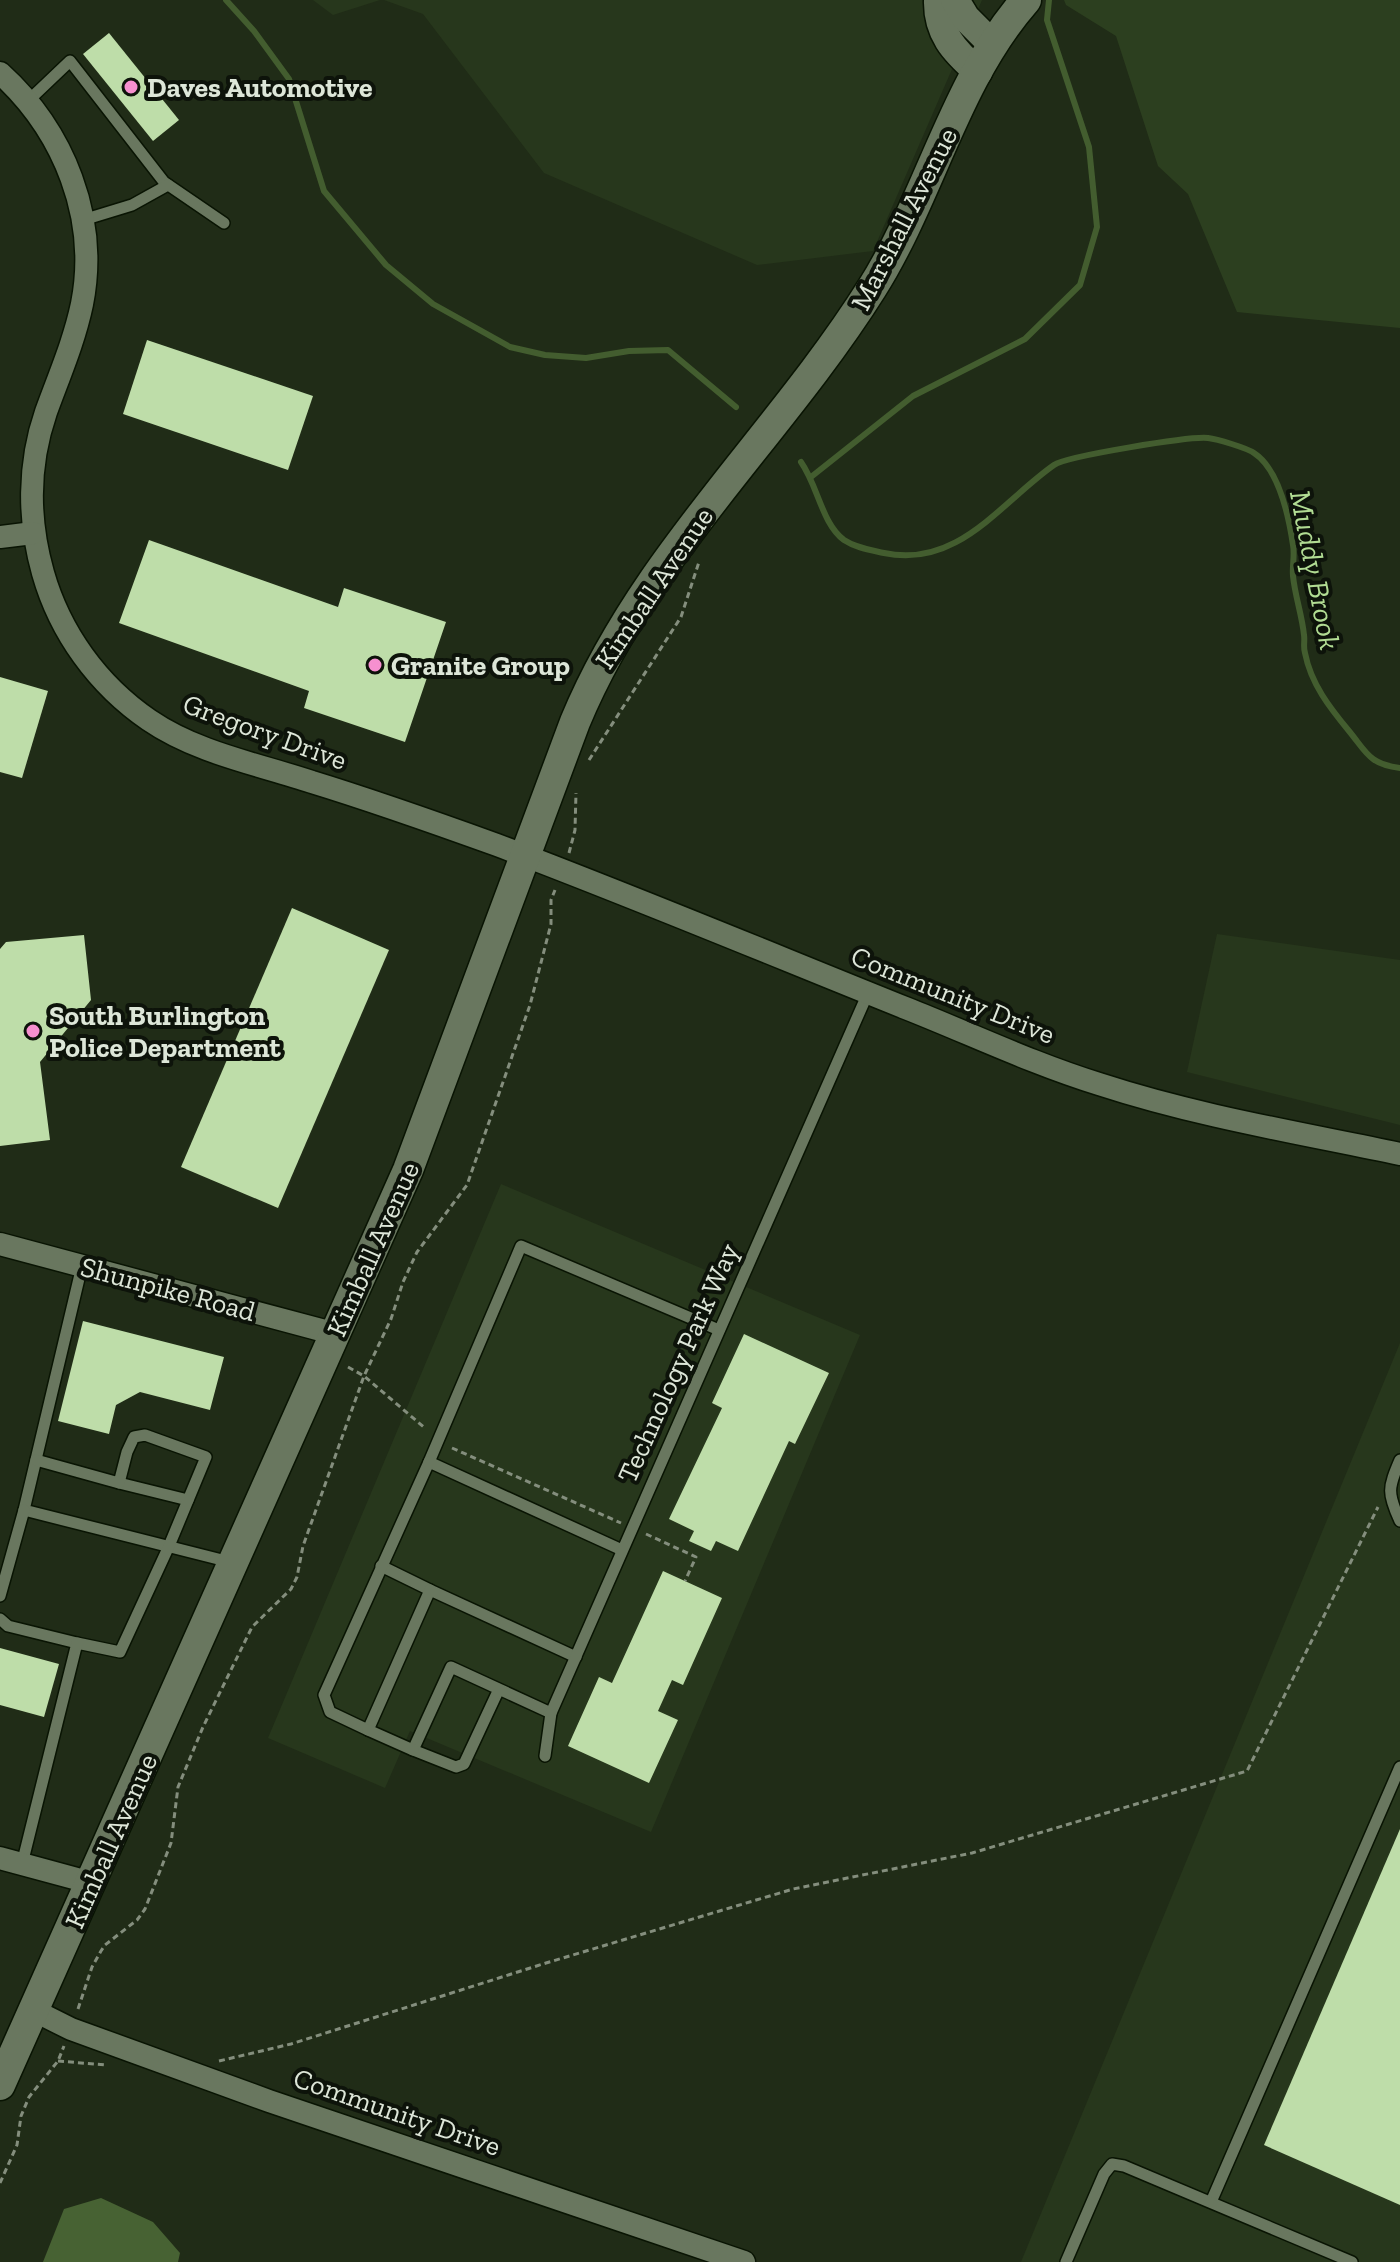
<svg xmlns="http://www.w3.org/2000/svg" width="1400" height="2262" viewBox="0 0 1400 2262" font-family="'Zilla Slab',serif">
<rect width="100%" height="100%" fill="#202c17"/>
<!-- built -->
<g fill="#27371c">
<path d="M 313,0 L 380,0 L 333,15 Z"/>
<path d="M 384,0 L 982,0 L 873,251 L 757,265 L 544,173 L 423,14 Z"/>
<path d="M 1217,934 L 1400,960 L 1400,1125 L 1187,1072 Z"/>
<path d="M 501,1184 L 860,1335 L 651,1832 L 410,1731 L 385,1788 L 268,1738 Z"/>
<path d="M 1400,1343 L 1400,2262 L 1021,2262 Z"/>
</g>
<!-- green -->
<path fill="#2c3f1f" d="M 1064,0 L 1400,0 L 1400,328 L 1237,312 L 1188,194 L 1158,166 L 1116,36 L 1066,5 Z"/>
<!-- forest -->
<path fill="#476233" d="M 101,2198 L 153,2222 L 180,2253 L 178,2262 L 43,2262 L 64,2209 Z"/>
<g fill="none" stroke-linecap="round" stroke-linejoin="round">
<!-- stream -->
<g stroke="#435d2f" stroke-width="6">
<path d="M 226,0 L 254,31 L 289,79 L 324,191 L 386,265 L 433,304 L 510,347 L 545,355 L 586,358 L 629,351 L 668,350 L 736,407"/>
<path d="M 801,462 C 818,486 822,524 844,540 C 856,548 871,550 884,553 C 958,569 1001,502 1054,465 C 1067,456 1191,436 1208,438 C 1217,439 1247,448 1254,453 C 1280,470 1289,518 1293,545 C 1295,555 1292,566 1293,576 C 1295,596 1302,615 1304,635 C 1305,641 1303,647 1305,653 C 1311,684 1330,708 1349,731 C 1367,753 1369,764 1400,768"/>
<path d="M 811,477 L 913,396 L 1025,339 L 1080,285 L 1097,227 L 1089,147 L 1047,20 L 1049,0"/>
</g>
</g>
<!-- building -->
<g fill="#bedda9">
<path d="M 109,33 L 179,120 L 153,141 L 83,54 Z"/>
<path d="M 147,340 L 313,396 L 288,470 L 123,414 Z"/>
<path d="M 149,540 L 338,607 L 344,588 L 446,622 L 405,742 L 304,708 L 309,691 L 119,623 Z"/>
<path d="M 0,677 L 48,691 L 22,778 L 0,772 Z"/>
<path d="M 292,908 L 389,950 L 278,1208 L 181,1167 Z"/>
<path d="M 84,935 L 91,1000 L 40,1062 L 50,1140 L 0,1146 L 0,949 L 6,942 Z"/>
<path d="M 83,1321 L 224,1357 L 210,1410 L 140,1392 L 116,1405 L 109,1434 L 58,1421 Z"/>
<path d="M 744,1334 L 829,1373 L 795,1444 L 789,1441 L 738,1551 L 716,1541 L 711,1551 L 689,1541 L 694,1531 L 669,1519 L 722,1408 L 712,1403 Z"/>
<path d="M 663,1571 L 722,1598 L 683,1685 L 672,1680 L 658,1711 L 678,1720 L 649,1783 L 568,1746 L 599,1677 L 612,1683 Z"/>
<path d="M 0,1648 L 59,1664 L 44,1717 L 0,1705 Z"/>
<path d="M 1400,1829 L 1400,2205 L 1264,2145 Z"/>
</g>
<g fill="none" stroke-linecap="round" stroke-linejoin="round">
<defs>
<g id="service">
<path d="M 28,101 L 70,61 L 164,182 L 224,223"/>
<path d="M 83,220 L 132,205 L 168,185"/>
<path d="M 82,1266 L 24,1510 L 230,1562"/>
<path d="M 1400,1460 C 1388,1488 1387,1493 1400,1521"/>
<path d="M 429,1462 L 521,1246 L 719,1330"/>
<path d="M 119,1483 L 188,1500"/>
<path d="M 381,1566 L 430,1590"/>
<path d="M 0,1596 L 24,1510"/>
<path d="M 0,1619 L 8,1626 L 77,1643"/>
<path d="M 576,1657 L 430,1590 L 368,1730 L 330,1712 L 324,1695 L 429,1462 L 622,1550"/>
<path d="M 499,1689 L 464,1764 L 456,1767 L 413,1750 L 451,1667 L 551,1713"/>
<path d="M 368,1730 L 413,1750"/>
<path d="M 545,1756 L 551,1713 L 868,993"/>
<path d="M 22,1864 L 77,1643 L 120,1652 L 169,1546 L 206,1457 L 145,1435 L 134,1437 L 127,1452 L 119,1483 L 36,1460"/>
<path d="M 1211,2202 L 1400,1767"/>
<path d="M 1066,2262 L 1104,2174 L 1112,2164 L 1124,2166 L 1352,2262"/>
</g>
<g id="minor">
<path d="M 0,73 C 64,131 99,218 82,304 C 74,342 59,376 46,412 C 28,464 28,520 43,573 C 60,633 98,685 149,720 C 197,753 258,764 312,782 C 374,801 436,823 497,845 C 635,897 771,954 908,1009 C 971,1034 1034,1064 1099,1084 C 1197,1116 1300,1133 1400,1154"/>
<path d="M 0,537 L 33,533"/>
<path d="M 0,1244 L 336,1334"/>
<path d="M 0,1858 L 92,1883"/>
<path d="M 35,2011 L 71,2029 L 269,2101 L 744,2262"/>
</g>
<g id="tertiary">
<path d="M 938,0 C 937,33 954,51 978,72"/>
<path d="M 955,0 L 966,18 L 993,45"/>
</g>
<path id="secondary" d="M 0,2085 L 408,1170 L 575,722 C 643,557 779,436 872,288 C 930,196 954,82 1026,0"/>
</defs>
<!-- service casing -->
<use href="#service" stroke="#091403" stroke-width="14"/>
<!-- minor casing -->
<use href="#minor" stroke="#091403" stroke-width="25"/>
<!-- tertiary casing -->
<use href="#tertiary" stroke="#091403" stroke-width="31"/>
<!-- secondary casing -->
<use href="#secondary" stroke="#091403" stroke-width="33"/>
<!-- path -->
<g stroke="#848e7d" stroke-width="3" stroke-dasharray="6 4" stroke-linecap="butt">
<path d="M 589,760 L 681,617 L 699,562"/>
<path d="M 569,853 L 575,830 L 576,793"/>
<path d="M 348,1367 L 364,1376 L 426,1429"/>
<path d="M 452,1448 L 621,1523"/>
<path d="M 646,1534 L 696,1557 L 685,1581"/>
<path d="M 78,2009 L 92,1967 L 101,1951 L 105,1945 L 137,1920 L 145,1909 L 171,1843 L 178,1787 L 203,1727 L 252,1627 L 291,1589 L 297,1577 L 303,1546 L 364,1376 L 391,1319 L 403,1282 L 417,1252 L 467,1185 L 530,1005 L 551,924 L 551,900 L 555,890"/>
<path d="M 58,2061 L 106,2065"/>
<path d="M 219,2061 L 291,2044 L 546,1963 L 793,1889 L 972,1853 L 1247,1771 L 1378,1507"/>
<path d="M 0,2183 L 17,2145 L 21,2116 L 29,2097 L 58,2061 L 64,2046"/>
</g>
<!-- service -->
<use href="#service" stroke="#69775f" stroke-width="11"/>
<!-- minor -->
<use href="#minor" stroke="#69775f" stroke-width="22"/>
<!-- tertiary -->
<use href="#tertiary" stroke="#69775f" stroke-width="28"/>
<!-- secondary -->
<use href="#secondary" stroke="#69775f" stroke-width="30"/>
</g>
<!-- markers -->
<g fill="#f690cf" stroke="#0d130a" stroke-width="3">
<circle cx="131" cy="87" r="8"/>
<circle cx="375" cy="665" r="8"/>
<circle cx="33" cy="1031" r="8"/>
</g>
<g text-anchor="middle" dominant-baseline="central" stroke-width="8" stroke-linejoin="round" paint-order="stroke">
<!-- poi labels -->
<g font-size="28" font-weight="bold" fill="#dde6d8" stroke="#0d130a" text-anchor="start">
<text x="147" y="87">Daves Automotive</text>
<text x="391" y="665">Granite Group</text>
<text x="49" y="1015">South Burlington<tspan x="49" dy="32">Police Department</tspan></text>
</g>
<!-- street labels -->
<g font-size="28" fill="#dde6d8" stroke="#0d130a">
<text transform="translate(904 219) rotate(-63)">Marshall Avenue</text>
<text transform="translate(654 588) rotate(-56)">Kimball Avenue</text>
<text transform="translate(265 732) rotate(20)">Gregory Drive</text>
<text transform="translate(953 995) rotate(22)">Community Drive</text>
<text transform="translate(373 1249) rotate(-66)">Kimball Avenue</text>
<text transform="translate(168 1289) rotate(15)">Shunpike Road</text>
<text transform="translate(678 1363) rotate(-66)">Technology Park Way</text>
<text transform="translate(111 1841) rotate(-66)">Kimball Avenue</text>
<text transform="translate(397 2112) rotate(19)">Community Drive</text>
</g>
<!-- water labels -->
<g font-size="30" font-style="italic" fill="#b1dc93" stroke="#0d130a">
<text transform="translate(1315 570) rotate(79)">Muddy Brook</text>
</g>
</g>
</svg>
